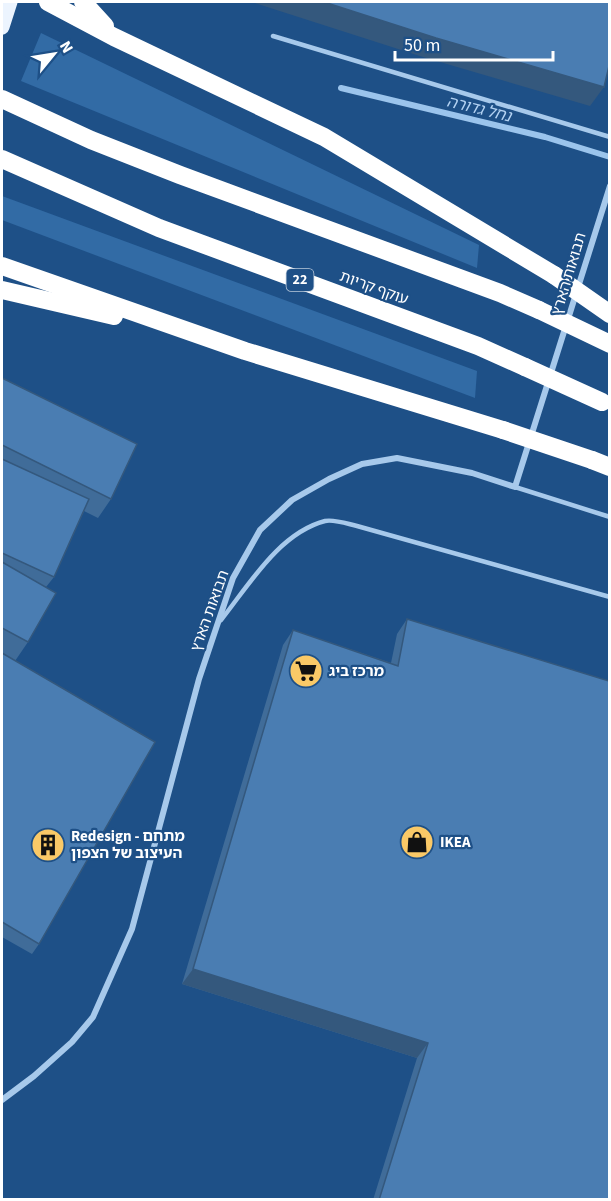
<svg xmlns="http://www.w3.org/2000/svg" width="611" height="1201" viewBox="0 0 611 1201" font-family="'Source Sans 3','Noto Sans Hebrew',sans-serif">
<rect width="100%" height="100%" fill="#1e5087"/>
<!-- green -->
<g fill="#326ba5">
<path d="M 41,33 L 479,245 L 477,268 L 21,81 Z"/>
<path d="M 2,196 L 477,371 L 475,398 L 2,220 Z"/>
</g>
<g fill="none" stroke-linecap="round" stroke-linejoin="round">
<!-- stream -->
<path stroke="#9bc4ec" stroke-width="6" d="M 341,88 L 545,137 L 610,157"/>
<!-- lane -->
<g stroke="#a7c9eb" stroke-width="4.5">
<path d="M 273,36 L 610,137"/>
<path d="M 515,487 L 610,517"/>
<path d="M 221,620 C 249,585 279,533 325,521 C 334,519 348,524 357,526 L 610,597"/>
</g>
<!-- street -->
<path stroke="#a7c9eb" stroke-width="6" d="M 2,1100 L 34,1076 L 72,1042 L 93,1017 L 132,929 L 199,679 L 233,578 L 260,530 L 292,500 L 329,479 L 362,464 L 397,458 L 472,473 L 515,487 L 610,186"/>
<!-- primary -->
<path stroke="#ecf4fe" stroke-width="15" d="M 2,27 L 10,2"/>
<!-- highway -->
<g stroke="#fff" stroke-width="18">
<path d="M 48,2 L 114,37 L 324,137 L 554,275"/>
<path d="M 83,2 L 105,26"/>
<path d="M 2,99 L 91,140 L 180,175 L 500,293 L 539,310"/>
<path d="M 2,159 L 159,228 L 478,346 L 525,367"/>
<path d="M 2,266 L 245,351 L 503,430"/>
<path d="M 2,290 L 114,316"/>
<path d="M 592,460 L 610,467"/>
</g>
<!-- highway-bridge -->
<g stroke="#fff" stroke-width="18">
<path d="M 554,275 L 610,314"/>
<path d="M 539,310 L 610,344"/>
<path d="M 525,367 L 602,402"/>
<path d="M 503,430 L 592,460"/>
</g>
</g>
<!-- wall -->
<g fill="#406c99">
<path d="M 2,378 L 111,499 L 98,518 L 84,511 L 54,577 L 46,587 L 28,642 L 15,661 L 39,944 L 32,954 L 2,937 Z"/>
<path d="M 407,619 L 609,1200 L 373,1200 L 417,1058 L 182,984 L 283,645 L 293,630 L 391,663 L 397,634 Z"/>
</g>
<!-- shaded-wall -->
<g fill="#34587d">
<path d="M 252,2 L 324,2 L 604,87 L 590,106 L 423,57 Z"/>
<path d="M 193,969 L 428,1043 L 417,1058 L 182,984 Z"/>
</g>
<!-- building -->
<g fill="#4a7db2" stroke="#34587d" stroke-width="1.5">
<path d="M 324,2 L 609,2 L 609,66 L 604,87 L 436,38 Z"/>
<path d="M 2,378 L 137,444 L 111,499 L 2,445 Z"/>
<path d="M 2,459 L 89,499 L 54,577 L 2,553 Z"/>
<path d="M 2,562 L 56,593 L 28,642 L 2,628 Z"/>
<path d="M 407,619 L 609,681 L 609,1200 L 379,1200 L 428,1043 L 193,969 L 293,630 L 398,666 Z"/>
<path d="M 2,653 L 155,742 L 39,944 L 2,922 Z"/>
</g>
<!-- icons -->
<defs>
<symbol id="supermarket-disc" viewBox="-11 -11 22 22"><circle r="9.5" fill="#fac967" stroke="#1e5087"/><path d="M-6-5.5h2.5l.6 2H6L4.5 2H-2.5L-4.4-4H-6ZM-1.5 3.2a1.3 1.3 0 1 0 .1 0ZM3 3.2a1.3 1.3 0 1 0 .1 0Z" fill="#111"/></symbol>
<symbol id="shop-disc" viewBox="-11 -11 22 22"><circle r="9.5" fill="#fac967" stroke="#1e5087"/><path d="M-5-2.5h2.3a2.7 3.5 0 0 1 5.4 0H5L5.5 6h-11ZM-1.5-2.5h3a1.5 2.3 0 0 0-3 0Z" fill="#111"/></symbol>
<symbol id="building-disc" viewBox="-11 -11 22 22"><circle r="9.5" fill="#fac967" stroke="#1e5087"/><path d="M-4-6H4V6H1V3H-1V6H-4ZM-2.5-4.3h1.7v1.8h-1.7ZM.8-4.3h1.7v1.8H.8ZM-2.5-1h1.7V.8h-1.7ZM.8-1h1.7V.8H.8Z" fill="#111"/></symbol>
</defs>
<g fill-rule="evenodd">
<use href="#supermarket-disc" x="287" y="652" width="38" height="38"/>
<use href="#shop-disc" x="398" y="823" width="38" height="38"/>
<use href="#building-disc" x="29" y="826" width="38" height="38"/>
</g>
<g text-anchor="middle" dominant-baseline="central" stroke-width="4.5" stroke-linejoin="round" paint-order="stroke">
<!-- shield labels -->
<rect fill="#1e5087" stroke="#bccadb" stroke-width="1.5" x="286.5" y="269" width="27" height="22" rx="4.5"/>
<g font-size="14" font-weight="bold" fill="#fff">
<text x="300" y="280">22</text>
</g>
<!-- street labels -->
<g font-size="15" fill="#fff" stroke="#1e5087">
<text transform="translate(569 274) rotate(-73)">תבואות הארץ</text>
<text transform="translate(374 288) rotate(20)">עוקף קריות</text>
<text transform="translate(210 611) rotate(-70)">תבואות הארץ</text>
</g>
<!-- poi labels -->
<g font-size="15" font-weight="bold" fill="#fff" stroke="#1e5087" text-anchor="start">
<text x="329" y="671">מרכז ביג</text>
<text x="71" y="836">Redesign - מתחם<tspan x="71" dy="17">העיצוב של הצפון</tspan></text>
<text x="440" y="842">IKEA</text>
</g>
<!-- water labels -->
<g font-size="16" font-style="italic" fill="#b3d2f2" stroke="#1e5087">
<text transform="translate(479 109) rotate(14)">נחל גדורה</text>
</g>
</g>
<!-- border -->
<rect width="611" height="1201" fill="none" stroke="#ffffff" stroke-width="6"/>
<!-- north arrow -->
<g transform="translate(54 54) rotate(60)" stroke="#1e5087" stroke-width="4.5" paint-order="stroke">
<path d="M0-4.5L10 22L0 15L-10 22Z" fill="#ffffff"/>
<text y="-9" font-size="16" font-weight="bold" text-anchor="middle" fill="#ffffff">N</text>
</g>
<!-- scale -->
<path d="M395 51v9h158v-9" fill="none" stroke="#ffffff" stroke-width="3"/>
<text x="404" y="51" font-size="18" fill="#ffffff" stroke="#1e5087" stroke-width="4.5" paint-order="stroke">50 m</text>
</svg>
